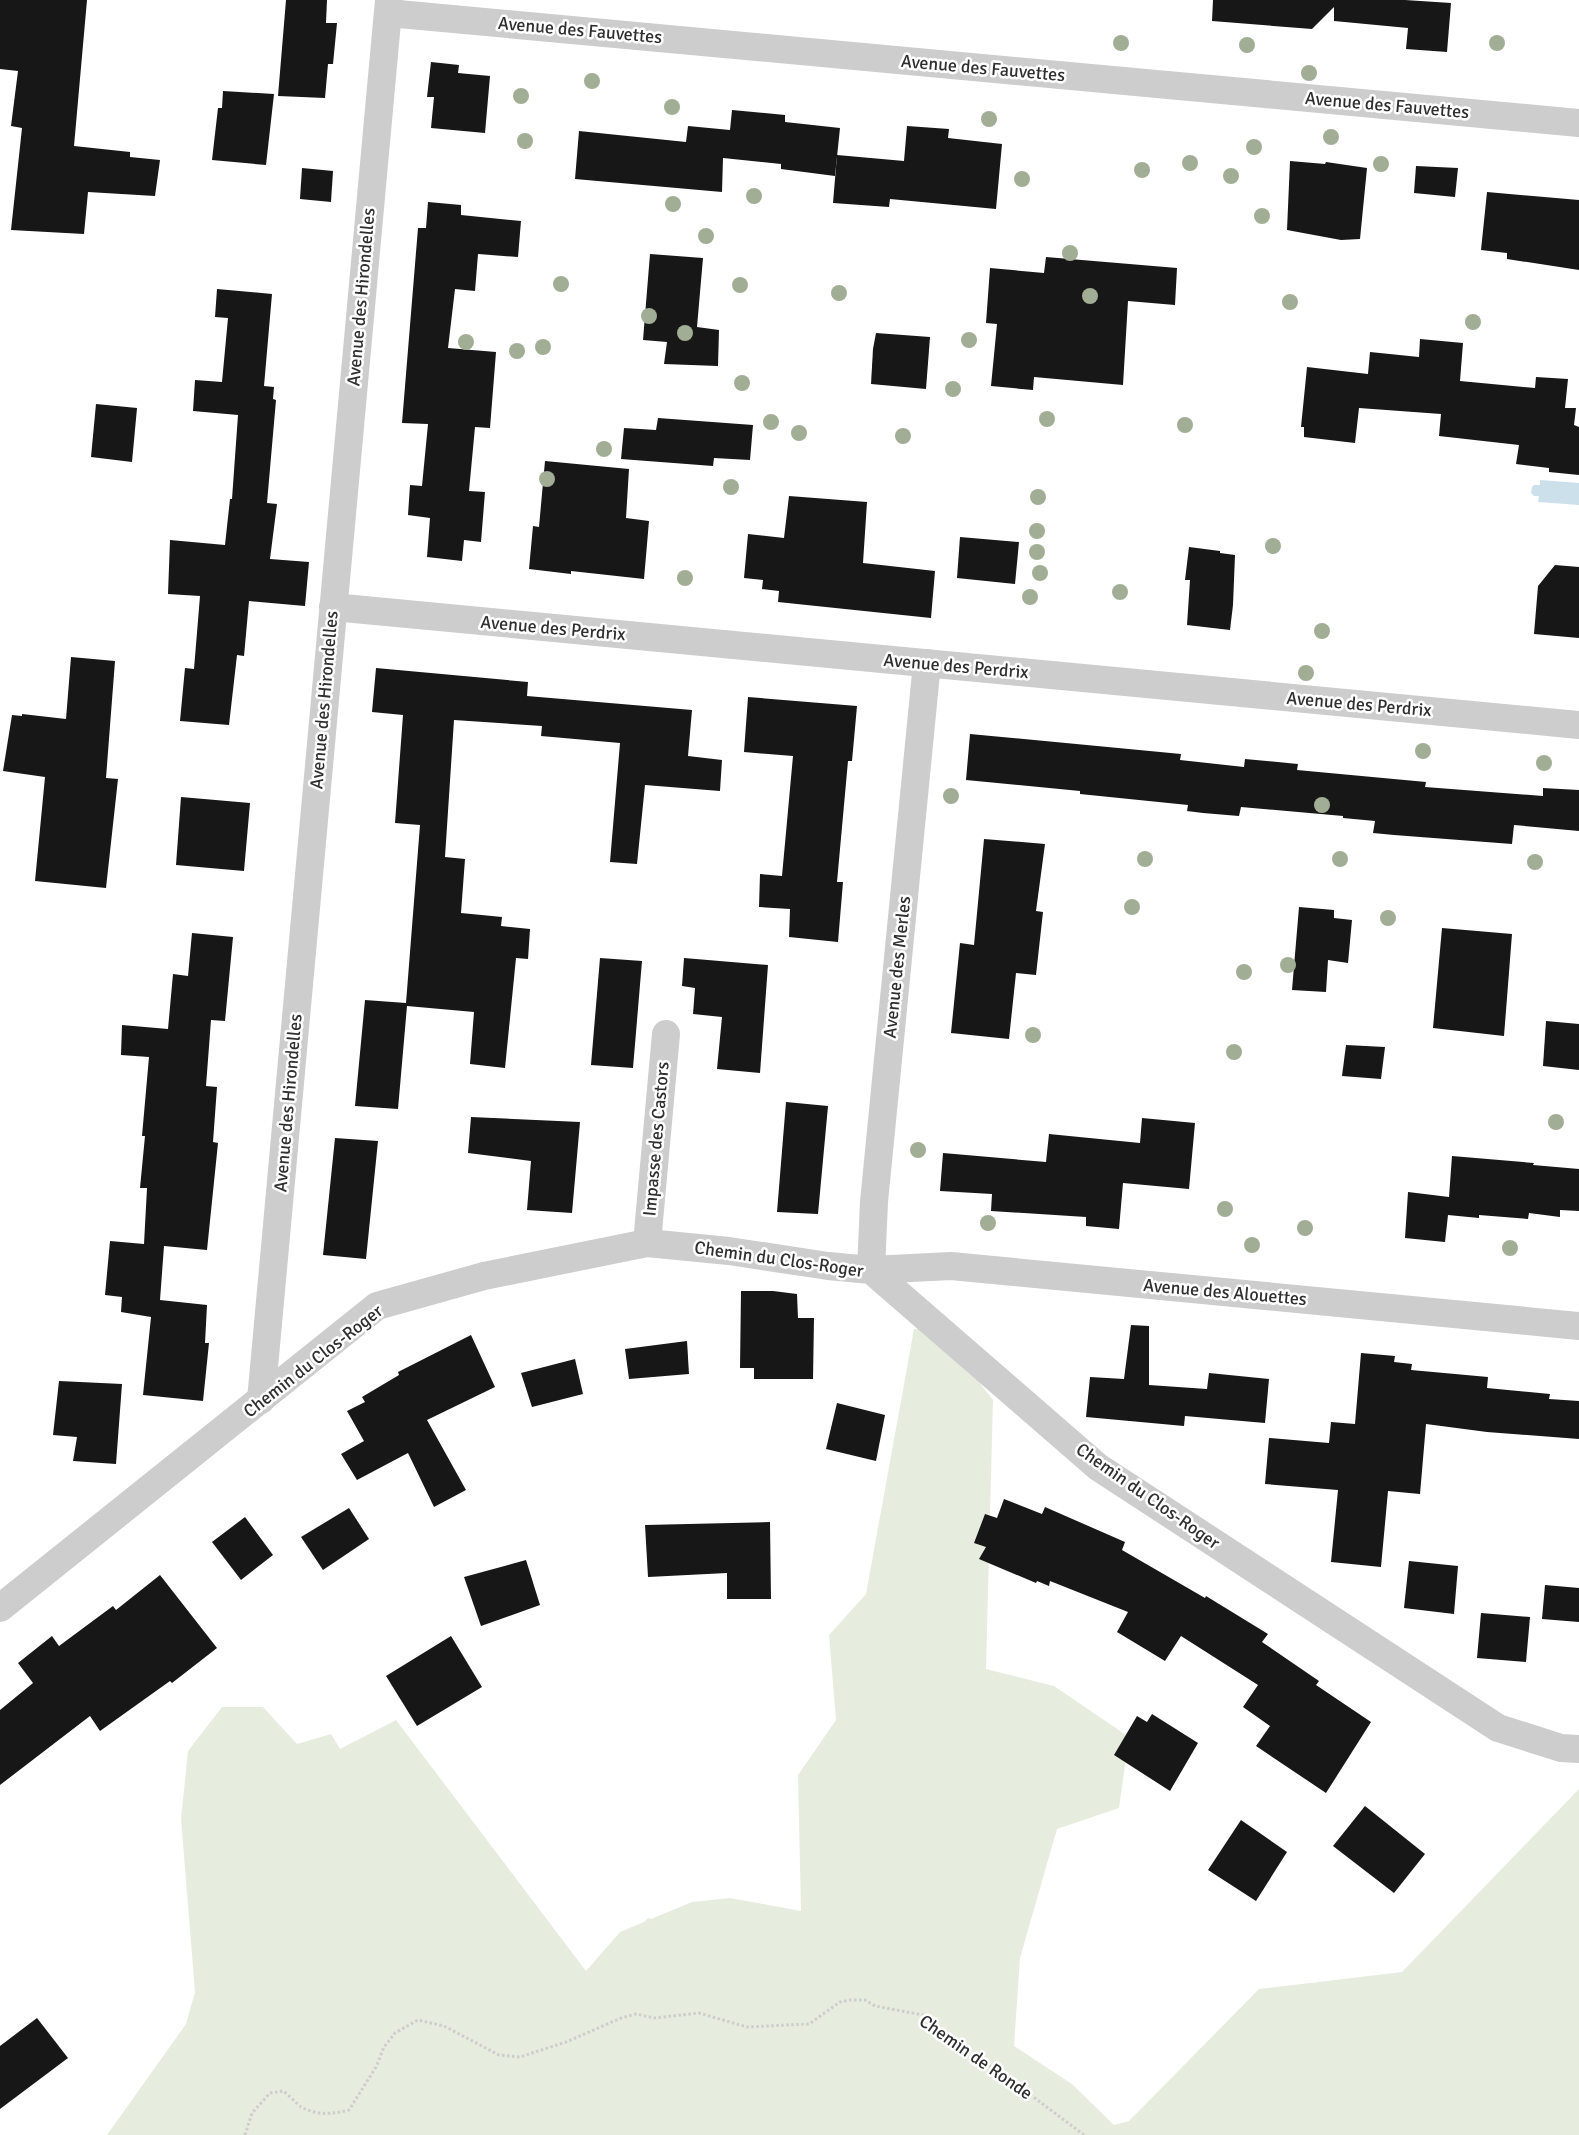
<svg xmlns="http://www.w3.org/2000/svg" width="1579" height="2135" viewBox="0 0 1579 2135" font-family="Signika,sans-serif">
<rect width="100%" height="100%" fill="#fff"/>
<!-- green -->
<path fill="#e6eddf" d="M 914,1329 L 938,1329 L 993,1400 L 986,1669 L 1054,1686 L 1129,1737 L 1119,1808 L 1057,1829 L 1020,1958 L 1014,2046 L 1072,2084 L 1114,2125 L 1129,2121 L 1259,1989 L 1402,1972 L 1579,1789 L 1579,2135 L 107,2135 L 186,2024 L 195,1992 L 181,1819 L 188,1751 L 222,1707 L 263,1707 L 297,1744 L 331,1734 L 340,1749 L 396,1720 L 586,1971 L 620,1932 L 644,1922 L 648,1918 L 651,1919 L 692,1902 L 730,1898 L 801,1911 L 798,1775 L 836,1720 L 829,1635 L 866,1594 Z"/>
<!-- water -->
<path fill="#cce0ec" d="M 1540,480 L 1579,483 L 1579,505 L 1538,502 L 1539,496 L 1534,496 L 1531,493 L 1532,487 L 1534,485 L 1540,485 Z"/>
<!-- building -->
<g fill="#171717">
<path d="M 0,0 L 87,0 L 74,146 L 130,152 L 130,157 L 160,160 L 155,196 L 88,192 L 84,234 L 11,230 L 22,128 L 11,126 L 18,71 L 0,69 Z"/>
<path d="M 286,0 L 327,0 L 326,23 L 337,23 L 333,64 L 328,64 L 325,98 L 278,96 Z"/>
<path d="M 1213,0 L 1405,0 L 1451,3 L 1447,52 L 1406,49 L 1408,28 L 1334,21 L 1334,7 L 1312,29 L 1212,21 Z"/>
<path d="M 431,62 L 459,65 L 458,73 L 490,76 L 485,133 L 431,128 L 434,97 L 427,97 Z"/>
<path d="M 223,91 L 274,94 L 266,165 L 212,160 L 218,108 L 222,108 Z"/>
<path d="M 732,110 L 785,115 L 785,122 L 840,128 L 835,176 L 781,169 L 781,164 L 723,158 L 722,192 L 575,179 L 579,131 L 686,142 L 688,126 L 730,130 Z"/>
<path d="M 907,126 L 949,129 L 948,138 L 1002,144 L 996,209 L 890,199 L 889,207 L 833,203 L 837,155 L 904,161 Z"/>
<path d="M 1290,161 L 1325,164 L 1326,162 L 1367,168 L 1360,239 L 1341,240 L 1287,230 Z"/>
<path d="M 1416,166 L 1458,168 L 1455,197 L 1414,193 Z"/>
<path d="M 302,168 L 333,171 L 331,202 L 300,199 Z"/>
<path d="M 1487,192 L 1579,200 L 1579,270 L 1507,259 L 1507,253 L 1481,250 Z"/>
<path d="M 428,202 L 461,205 L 461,215 L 521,221 L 518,257 L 478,254 L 475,291 L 455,289 L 448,348 L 496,352 L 490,428 L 475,427 L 469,491 L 485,492 L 481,542 L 464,540 L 462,561 L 427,557 L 430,518 L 408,515 L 410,485 L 422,486 L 428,424 L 402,423 L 418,228 L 426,228 Z"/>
<path d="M 650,254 L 703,258 L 697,327 L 719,330 L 718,366 L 664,364 L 667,342 L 643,340 Z"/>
<path d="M 1046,257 L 1177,268 L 1175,305 L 1128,301 L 1123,385 L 1034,377 L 1033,390 L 991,386 L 997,324 L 986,323 L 990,268 L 1044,273 Z"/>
<path d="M 217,289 L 272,294 L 264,386 L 274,387 L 273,399 L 276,400 L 267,503 L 277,504 L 270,559 L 309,562 L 305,606 L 249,601 L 244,656 L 237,655 L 229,725 L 180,721 L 185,668 L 194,669 L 200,596 L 168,594 L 170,540 L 225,545 L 230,499 L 232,499 L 238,415 L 193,411 L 195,380 L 222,382 L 228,318 L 215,317 Z"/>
<path d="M 876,333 L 930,337 L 926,389 L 871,384 L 873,349 Z"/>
<path d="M 1420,339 L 1463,343 L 1460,381 L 1535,388 L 1536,377 L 1568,379 L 1565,408 L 1576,408 L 1574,425 L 1579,427 L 1579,475 L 1549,472 L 1549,468 L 1516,464 L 1519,445 L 1439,436 L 1441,414 L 1359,408 L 1355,443 L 1304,437 L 1304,427 L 1301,427 L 1307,367 L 1368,374 L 1370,352 L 1419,357 Z"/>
<path d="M 96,404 L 137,408 L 132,462 L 91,457 Z"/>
<path d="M 658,418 L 753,425 L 750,460 L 714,458 L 713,466 L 621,459 L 624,428 L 656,430 Z"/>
<path d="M 545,461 L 629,469 L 626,518 L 649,521 L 644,579 L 571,571 L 571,574 L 529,569 L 533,526 L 539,527 Z"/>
<path d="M 789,496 L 867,502 L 863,563 L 935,571 L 931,618 L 778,602 L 779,591 L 762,589 L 763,580 L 744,578 L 748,534 L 784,538 Z"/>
<path d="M 960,537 L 1019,542 L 1015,584 L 957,578 Z"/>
<path d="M 1189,547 L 1220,551 L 1220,553 L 1235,555 L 1233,605 L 1230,630 L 1187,625 L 1190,580 L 1185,580 Z"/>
<path d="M 1555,565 L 1579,567 L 1579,638 L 1534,634 L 1538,586 Z"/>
<path d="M 71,657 L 115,661 L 106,778 L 118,779 L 106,888 L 35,881 L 45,777 L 3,771 L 12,715 L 22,716 L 22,714 L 66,719 Z"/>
<path d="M 376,668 L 528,682 L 527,696 L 692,710 L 688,756 L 722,760 L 720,791 L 645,785 L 637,864 L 610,862 L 620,743 L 541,736 L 542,726 L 454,720 L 445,857 L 465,859 L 461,913 L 502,917 L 501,926 L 530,929 L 528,959 L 516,958 L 505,1068 L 470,1064 L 474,1012 L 407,1006 L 398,1109 L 355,1106 L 365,1000 L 406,1003 L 420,825 L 395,823 L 403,715 L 372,712 Z"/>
<path d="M 748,697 L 857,706 L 852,761 L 848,761 L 837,882 L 843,882 L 838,942 L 789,937 L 790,909 L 759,907 L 760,874 L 782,876 L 793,756 L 744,752 Z"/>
<path d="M 970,734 L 1181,754 L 1180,760 L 1244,767 L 1245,759 L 1298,764 L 1297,770 L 1426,782 L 1425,787 L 1543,796 L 1543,788 L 1579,790 L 1579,831 L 1514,825 L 1512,844 L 1394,835 L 1373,833 L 1375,821 L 1343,818 L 1343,816 L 1241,807 L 1239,816 L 1203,813 L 1187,811 L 1188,805 L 1080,794 L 1080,791 L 966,780 Z"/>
<path d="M 181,797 L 250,803 L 244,871 L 176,865 Z"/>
<path d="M 984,839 L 1045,844 L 1036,911 L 1043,912 L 1036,975 L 1016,973 L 1009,1039 L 951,1033 L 960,943 L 974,945 Z"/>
<path d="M 1299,907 L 1334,910 L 1334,918 L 1352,920 L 1348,963 L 1328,960 L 1326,992 L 1292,990 Z"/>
<path d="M 1442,928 L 1512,934 L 1504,1036 L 1433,1028 Z"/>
<path d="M 192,933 L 233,937 L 225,1021 L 211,1020 L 206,1086 L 217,1087 L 213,1142 L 218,1143 L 207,1250 L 164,1246 L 160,1300 L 207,1305 L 205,1343 L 209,1343 L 203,1401 L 143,1395 L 151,1317 L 121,1312 L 122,1297 L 105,1295 L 110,1241 L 144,1244 L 147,1188 L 140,1188 L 145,1136 L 142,1136 L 149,1057 L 121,1055 L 122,1025 L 168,1029 L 173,974 L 188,976 Z"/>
<path d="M 600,958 L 642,961 L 633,1068 L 591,1065 Z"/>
<path d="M 684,958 L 768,965 L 760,1073 L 717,1069 L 722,1017 L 693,1014 L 695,988 L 682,986 Z"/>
<path d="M 1546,1021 L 1579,1024 L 1579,1070 L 1543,1066 Z"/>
<path d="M 1346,1045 L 1385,1047 L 1381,1079 L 1342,1076 Z"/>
<path d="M 786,1102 L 828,1106 L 818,1214 L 777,1212 Z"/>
<path d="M 471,1117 L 580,1122 L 572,1213 L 527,1210 L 531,1161 L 468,1153 Z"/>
<path d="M 1142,1118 L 1195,1123 L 1189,1189 L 1123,1183 L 1119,1229 L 1086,1226 L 1086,1217 L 991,1211 L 992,1194 L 940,1191 L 943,1153 L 1046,1162 L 1049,1134 L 1140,1143 Z"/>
<path d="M 335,1138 L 378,1141 L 366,1259 L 323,1255 Z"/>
<path d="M 1452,1156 L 1534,1163 L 1533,1165 L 1579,1169 L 1579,1211 L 1560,1210 L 1560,1217 L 1529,1213 L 1528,1219 L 1479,1215 L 1479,1218 L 1448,1215 L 1445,1242 L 1405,1238 L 1408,1192 L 1449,1197 Z"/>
<path d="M 741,1291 L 773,1291 L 797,1294 L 798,1318 L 814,1318 L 813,1379 L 754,1379 L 754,1368 L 740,1368 Z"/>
<path d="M 1131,1325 L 1149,1326 L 1149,1385 L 1207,1389 L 1209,1373 L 1269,1379 L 1265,1423 L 1185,1416 L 1184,1426 L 1086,1417 L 1090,1377 L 1124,1379 Z"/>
<path d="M 471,1335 L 495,1387 L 427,1420 L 466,1490 L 434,1507 L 408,1453 L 357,1480 L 341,1454 L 364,1441 L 347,1411 L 365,1402 L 362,1397 L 399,1375 L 398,1372 Z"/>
<path d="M 687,1341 L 689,1374 L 629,1379 L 625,1349 Z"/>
<path d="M 1361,1353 L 1395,1356 L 1394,1362 L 1412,1364 L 1411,1370 L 1488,1377 L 1487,1388 L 1550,1394 L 1549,1399 L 1579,1401 L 1579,1439 L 1487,1432 L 1426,1424 L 1420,1494 L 1388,1491 L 1381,1567 L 1331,1562 L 1338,1490 L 1265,1484 L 1269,1438 L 1329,1443 L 1331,1422 L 1355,1424 Z"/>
<path d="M 575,1359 L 583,1394 L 532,1407 L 521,1373 Z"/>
<path d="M 59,1381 L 122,1384 L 116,1464 L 73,1461 L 77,1437 L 53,1435 Z"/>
<path d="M 837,1403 L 885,1415 L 876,1461 L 826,1449 Z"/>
<path d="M 1004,1499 L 1042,1514 L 1045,1507 L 1125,1542 L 1122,1550 L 1205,1598 L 1206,1596 L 1268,1634 L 1262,1642 L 1319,1681 L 1316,1685 L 1371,1722 L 1326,1793 L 1256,1746 L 1270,1726 L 1243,1707 L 1258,1685 L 1181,1636 L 1165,1661 L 1117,1632 L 1128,1612 L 1050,1581 L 1049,1586 L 1037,1581 L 1036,1583 L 979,1559 L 986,1547 L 974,1543 L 985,1514 L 997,1518 Z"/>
<path d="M 349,1508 L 369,1539 L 323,1570 L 301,1537 Z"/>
<path d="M 245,1517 L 273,1555 L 241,1580 L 212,1542 Z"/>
<path d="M 770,1522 L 771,1599 L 727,1599 L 727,1573 L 648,1577 L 645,1525 Z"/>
<path d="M 526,1560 L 540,1605 L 481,1626 L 464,1577 Z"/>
<path d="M 1409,1561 L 1458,1566 L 1454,1614 L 1404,1608 Z"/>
<path d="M 160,1575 L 217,1648 L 172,1683 L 170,1681 L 100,1731 L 90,1716 L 0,1785 L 0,1710 L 33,1683 L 18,1663 L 52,1636 L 59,1646 L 113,1606 L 116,1610 Z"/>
<path d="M 1545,1585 L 1579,1588 L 1579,1622 L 1542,1619 Z"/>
<path d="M 1481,1613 L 1530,1617 L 1526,1662 L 1477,1658 Z"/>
<path d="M 451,1636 L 482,1687 L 417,1726 L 386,1676 Z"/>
<path d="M 1152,1714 L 1198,1743 L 1170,1791 L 1114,1755 L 1137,1716 L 1147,1722 Z"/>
<path d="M 1365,1806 L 1425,1854 L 1394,1893 L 1333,1846 Z"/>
<path d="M 1241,1820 L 1287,1852 L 1256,1901 L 1208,1870 Z"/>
<path d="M 37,2018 L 68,2058 L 0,2109 L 0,2046 Z"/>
</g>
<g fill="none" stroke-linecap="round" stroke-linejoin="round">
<!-- path -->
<path stroke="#cdcdcd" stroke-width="3" stroke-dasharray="2.5 2.5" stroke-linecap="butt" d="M 245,2135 L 252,2113 L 270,2093 L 283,2091 C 289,2095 298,2105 301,2107 C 318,2116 332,2114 349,2110 L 376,2067 L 384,2047 L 395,2033 L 418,2020 L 444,2026 L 499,2055 L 520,2057 L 566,2042 L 621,2018 L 636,2014 L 654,2018 L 699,2013 L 747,2027 L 809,2024 L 840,2002 L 850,2000 L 865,2000 L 875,2006 L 923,2015 L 950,2039 L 1016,2084 L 1084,2135"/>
<!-- minor -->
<g stroke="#cdcdcd" stroke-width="28">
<path d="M 388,13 L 1579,123"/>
<path d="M 333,607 L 1579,725"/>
<path d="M 927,663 L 874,1202 L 871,1270 L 951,1266 L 1579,1326"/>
<path d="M 647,1243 L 666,1034"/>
<path d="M 261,1400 L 389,0"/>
<path d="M 0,1608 L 377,1306 L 484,1276 L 647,1243 L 729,1251 L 828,1266 L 871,1270 L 1098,1467 L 1498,1728 L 1561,1748 L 1579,1749"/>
</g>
</g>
<!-- trees -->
<g fill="#a1ae95">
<circle cx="1121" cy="43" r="8"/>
<circle cx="1497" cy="43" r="8"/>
<circle cx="1247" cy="45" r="8"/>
<circle cx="1309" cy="73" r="8"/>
<circle cx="592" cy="81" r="8"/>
<circle cx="521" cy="96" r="8"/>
<circle cx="672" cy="107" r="8"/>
<circle cx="989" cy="119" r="8"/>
<circle cx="1331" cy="137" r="8"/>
<circle cx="525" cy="141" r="8"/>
<circle cx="1254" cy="147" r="8"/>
<circle cx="1190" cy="163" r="8"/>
<circle cx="1381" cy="164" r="8"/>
<circle cx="1142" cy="170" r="8"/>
<circle cx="1231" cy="176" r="8"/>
<circle cx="1022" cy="179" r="8"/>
<circle cx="754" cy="196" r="8"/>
<circle cx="673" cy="204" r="8"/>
<circle cx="1262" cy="216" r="8"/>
<circle cx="706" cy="236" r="8"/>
<circle cx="1070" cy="253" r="8"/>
<circle cx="561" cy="284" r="8"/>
<circle cx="740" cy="285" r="8"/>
<circle cx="839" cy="293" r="8"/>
<circle cx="1090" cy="296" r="8"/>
<circle cx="1290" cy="302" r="8"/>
<circle cx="649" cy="316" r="8"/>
<circle cx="1473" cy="322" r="8"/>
<circle cx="685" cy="333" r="8"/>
<circle cx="969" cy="340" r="8"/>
<circle cx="466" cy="342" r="8"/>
<circle cx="543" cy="347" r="8"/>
<circle cx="517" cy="351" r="8"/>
<circle cx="742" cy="383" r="8"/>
<circle cx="953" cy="389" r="8"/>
<circle cx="1047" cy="419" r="8"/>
<circle cx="771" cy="422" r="8"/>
<circle cx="1185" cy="425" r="8"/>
<circle cx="799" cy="433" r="8"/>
<circle cx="903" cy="436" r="8"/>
<circle cx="604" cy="449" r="8"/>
<circle cx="547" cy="479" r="8"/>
<circle cx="731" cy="487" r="8"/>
<circle cx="1038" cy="497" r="8"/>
<circle cx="1037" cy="531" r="8"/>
<circle cx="1273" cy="546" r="8"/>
<circle cx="1037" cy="552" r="8"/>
<circle cx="1040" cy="573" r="8"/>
<circle cx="685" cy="578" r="8"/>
<circle cx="1120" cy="592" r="8"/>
<circle cx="1030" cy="597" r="8"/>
<circle cx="1322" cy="631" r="8"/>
<circle cx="1306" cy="673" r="8"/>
<circle cx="1423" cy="751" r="8"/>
<circle cx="1544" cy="763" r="8"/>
<circle cx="951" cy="796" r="8"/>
<circle cx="1322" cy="805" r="8"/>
<circle cx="1145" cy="859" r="8"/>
<circle cx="1340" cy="859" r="8"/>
<circle cx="1535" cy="862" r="8"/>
<circle cx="1132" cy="907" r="8"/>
<circle cx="1388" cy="918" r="8"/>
<circle cx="1288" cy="965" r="8"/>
<circle cx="1244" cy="972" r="8"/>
<circle cx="1033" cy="1035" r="8"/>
<circle cx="1234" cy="1052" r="8"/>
<circle cx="1556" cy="1122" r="8"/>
<circle cx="918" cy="1150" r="8"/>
<circle cx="1225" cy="1209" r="8"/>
<circle cx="988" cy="1223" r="8"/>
<circle cx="1305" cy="1228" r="8"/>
<circle cx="1252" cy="1245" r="8"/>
<circle cx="1510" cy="1248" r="8"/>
</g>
<g text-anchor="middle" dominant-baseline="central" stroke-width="5" stroke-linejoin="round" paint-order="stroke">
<!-- street labels -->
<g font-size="18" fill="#303030" stroke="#fff">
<text transform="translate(580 30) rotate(5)">Avenue des Fauvettes</text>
<text transform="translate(983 68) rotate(5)">Avenue des Fauvettes</text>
<text transform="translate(1387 105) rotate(5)">Avenue des Fauvettes</text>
<text transform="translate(361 297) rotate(-85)">Avenue des Hirondelles</text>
<text transform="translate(553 628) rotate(5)">Avenue des Perdrix</text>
<text transform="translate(956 666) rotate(5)">Avenue des Perdrix</text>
<text transform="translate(324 700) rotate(-85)">Avenue des Hirondelles</text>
<text transform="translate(1359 704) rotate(5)">Avenue des Perdrix</text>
<text transform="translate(897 967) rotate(-84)">Avenue des Merles</text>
<text transform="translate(288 1103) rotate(-85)">Avenue des Hirondelles</text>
<text transform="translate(656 1139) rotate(-85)">Impasse des Castors</text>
<text transform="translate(779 1259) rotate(8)">Chemin du Clos-Roger</text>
<text transform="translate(1225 1292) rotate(5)">Avenue des Alouettes</text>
<text transform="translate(313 1361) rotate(-38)">Chemin du Clos-Roger</text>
<text transform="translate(1148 1496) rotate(35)">Chemin du Clos-Roger</text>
<text transform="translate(976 2057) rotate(35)">Chemin de Ronde</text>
</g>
</g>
</svg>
